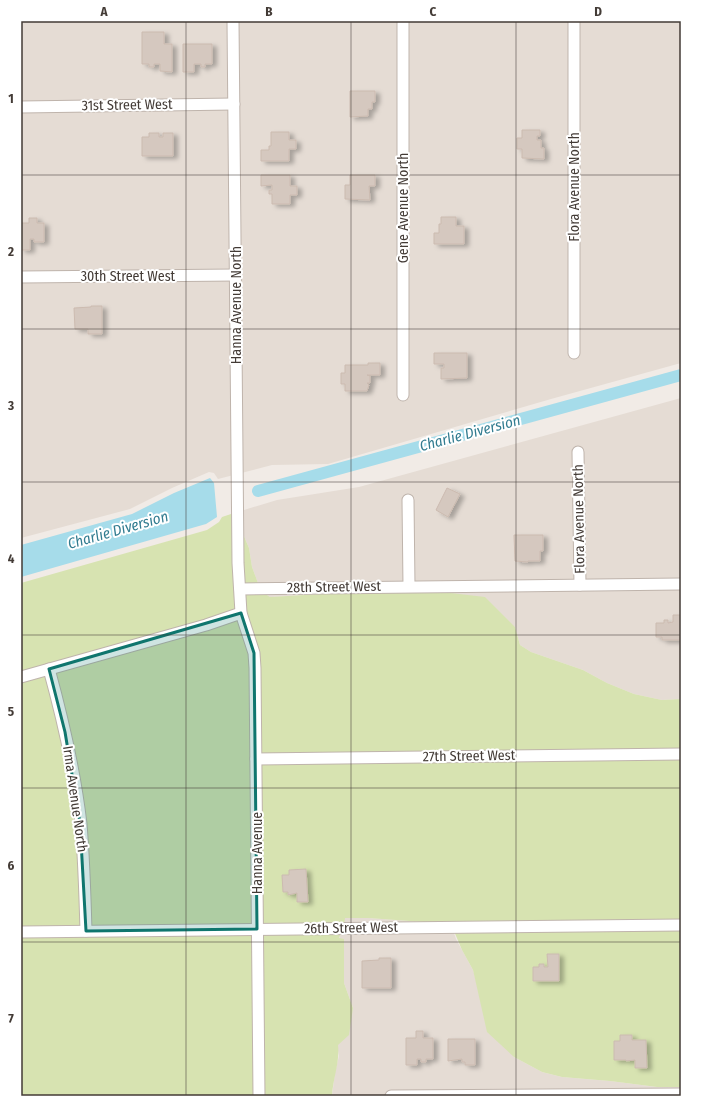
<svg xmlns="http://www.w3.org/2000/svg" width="702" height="1117" viewBox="0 0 702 1117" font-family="'Fira Sans Condensed',sans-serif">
<defs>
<filter id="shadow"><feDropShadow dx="4.5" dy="2.5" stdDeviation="2" flood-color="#0004"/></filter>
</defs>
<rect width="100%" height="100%" fill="#f1ebe6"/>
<!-- residential -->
<g fill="#e5dcd4">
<path d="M 21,21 L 681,21 L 681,363 L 551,399 L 328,464 L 272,465 L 218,479 L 214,473 L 209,472 L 172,488 L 130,509 L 21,538 Z"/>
<path d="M 681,398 L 681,699 L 662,700 L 634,694 L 607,683 L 583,670 L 531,652 L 520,645 L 515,627 L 389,590 L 270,597 L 261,591 L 252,567 L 249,548 L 234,513 L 277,500 L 359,487 Z"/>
<path d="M 344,918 L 368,918 L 451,924 L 456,939 L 473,970 L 479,991 L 514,1057 L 542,1072 L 562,1077 L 610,1081 L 657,1087 L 681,1087 L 681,1096 L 332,1096 L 335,1072 L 339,1056 L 337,1045 L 353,1008 L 344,983 L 344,939 L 339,939 L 344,926 Z"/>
</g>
<!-- green -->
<path fill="#d7e3b1" d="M 234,513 L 249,548 L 252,567 L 261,591 L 270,597 L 389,590 L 442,592 L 485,597 L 515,627 L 520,645 L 531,652 L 583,670 L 607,683 L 634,694 L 662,700 L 681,699 L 681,1087 L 657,1087 L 610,1081 L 562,1077 L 542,1072 L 514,1057 L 487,1032 L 473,970 L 462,950 L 451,924 L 368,918 L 345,918 L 344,926 L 339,938 L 344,939 L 344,983 L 353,1008 L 349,1035 L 338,1045 C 340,1062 333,1078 332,1096 L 21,1096 L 21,583 L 207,530 L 219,522 L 222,517 Z"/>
<!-- water -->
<path fill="#a6dcea" d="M 210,478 L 214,483 L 217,517 L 206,524 L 21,577 L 21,545 L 132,514 L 174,493 Z"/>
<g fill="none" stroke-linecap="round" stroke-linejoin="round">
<!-- canal -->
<path stroke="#a6dcea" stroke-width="12" d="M 258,491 L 681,375"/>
</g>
<!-- building -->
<g fill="#d5c8bf" stroke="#ccbbb0" filter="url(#shadow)">
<path d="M 142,32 L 164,32 L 164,44 L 172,44 L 172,72 L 160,71 L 160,64 L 154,64 L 154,67 L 149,67 L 149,64 L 142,64 Z"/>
<path d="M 183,44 L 212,44 L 212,64 L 205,64 L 205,67 L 201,67 L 201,64 L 194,64 L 194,72 L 183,72 Z"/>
<path d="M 350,91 L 375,91 L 375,102 L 372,102 L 372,109 L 368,109 L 368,116 L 350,117 Z"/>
<path d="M 522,130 L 540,130 L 540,136 L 537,136 L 537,140 L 541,140 L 541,148 L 544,148 L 544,159 L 522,158 L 522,149 L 517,149 L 517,138 L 522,138 Z"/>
<path d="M 271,132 L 289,132 L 289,140 L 296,140 L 296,149 L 289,149 L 289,161 L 261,161 L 261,150 L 269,150 L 269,146 L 271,146 Z"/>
<path d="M 149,133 L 159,133 L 159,137 L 163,137 L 163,133 L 173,133 L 173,156 L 142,156 L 142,137 L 149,137 Z"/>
<path d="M 261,175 L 290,175 L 290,186 L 297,186 L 297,195 L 290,195 L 290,204 L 272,204 L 272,194 L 269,194 L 269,190 L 272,190 L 272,185 L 261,186 Z"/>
<path d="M 350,175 L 375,175 L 375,186 L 369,186 L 370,200 L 345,199 L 345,185 L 350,185 Z"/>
<path d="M 441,217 L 456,217 L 456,226 L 464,226 L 464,244 L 434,244 L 434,233 L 439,233 L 439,224 L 441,224 Z"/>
<path d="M 29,218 L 37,218 L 37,223 L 44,223 L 44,242 L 34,242 L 34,239 L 30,239 L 30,250 L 21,250 L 21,223 L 29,223 Z"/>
<path d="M 91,306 L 102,306 L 102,334 L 88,334 L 88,329 L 75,329 L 74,308 L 91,307 Z"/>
<path d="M 434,353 L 467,353 L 467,378 L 441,379 L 441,368 L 444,368 L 444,364 L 434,364 Z"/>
<path d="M 368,363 L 380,363 L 380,375 L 367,375 L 370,376 L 370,383 L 367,383 L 369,385 L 367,391 L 345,391 L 345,384 L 341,384 L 341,373 L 345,373 L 345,365 L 368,365 Z"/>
<path d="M 447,488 L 460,494 L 448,517 L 436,510 Z"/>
<path d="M 514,535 L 543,535 L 543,551 L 540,551 L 540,561 L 528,561 L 528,562 L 515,561 Z"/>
<path d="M 673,615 L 681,615 L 681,640 L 662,640 L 662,637 L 656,637 L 656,623 L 664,623 L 664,620 L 668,620 L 668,623 L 673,622 Z"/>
<path d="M 306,869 L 308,902 L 297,902 L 297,893 L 288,895 L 288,892 L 283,892 L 282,875 L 289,875 L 289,870 Z"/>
<path d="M 547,954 L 559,954 L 559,981 L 533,981 L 533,967 L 539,967 L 539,964 L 544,964 L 544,967 L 548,967 Z"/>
<path d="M 379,958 L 391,958 L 391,988 L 362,988 L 362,961 L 379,960 Z"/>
<path d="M 416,1031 L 423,1031 L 423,1038 L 433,1038 L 433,1059 L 426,1059 L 426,1062 L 421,1062 L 421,1059 L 417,1059 L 417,1065 L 406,1065 L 406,1038 L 416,1038 Z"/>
<path d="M 620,1035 L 632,1035 L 632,1040 L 646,1040 L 647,1068 L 635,1068 L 635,1060 L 626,1061 L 626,1060 L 614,1060 L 614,1041 L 620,1041 Z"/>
<path d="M 448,1039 L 475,1039 L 475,1065 L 465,1065 L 465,1062 L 462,1062 L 462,1059 L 448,1061 Z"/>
</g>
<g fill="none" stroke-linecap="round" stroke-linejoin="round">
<defs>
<g id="minor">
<path d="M 233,21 L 238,563 L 241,613 L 254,653 L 255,668 L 259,1096"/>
<path d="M 403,21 L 403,395"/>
<path d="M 21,107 L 234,104"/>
<path d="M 21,277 L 236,275"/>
<path d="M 574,353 L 574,21"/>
<path d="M 578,452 L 580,585"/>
<path d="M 408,500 L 409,586"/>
<path d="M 240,589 L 681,584"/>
<path d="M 49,669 C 63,720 75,772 81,824 C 84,860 85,895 86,931"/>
<path d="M 21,677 L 206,625 L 241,613"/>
<path d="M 256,759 L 681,754"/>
<path d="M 21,932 L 681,925"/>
<path d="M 391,1096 L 681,1094"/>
</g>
</defs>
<!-- minor casing -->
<use href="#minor" stroke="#bfb4ac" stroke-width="13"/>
<!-- minor -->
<use href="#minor" stroke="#fff" stroke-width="11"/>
</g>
<!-- marked area -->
<path fill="#0f766e" fill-opacity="0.2" stroke="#0f766e" stroke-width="3" stroke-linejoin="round" d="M 241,613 L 254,653 L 257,929 L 86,931 L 80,823 L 65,732 L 49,669 Z"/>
<!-- grid -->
<path fill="none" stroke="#433b36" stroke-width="1" stroke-opacity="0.55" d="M 186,21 L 186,1096M 351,21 L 351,1096M 516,21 L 516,1096M 21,175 L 681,175M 21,329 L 681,329M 21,482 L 681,482M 21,635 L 681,635M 21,788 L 681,788M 21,942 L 681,942"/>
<g text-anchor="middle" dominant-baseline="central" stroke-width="4" stroke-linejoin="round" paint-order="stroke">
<!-- street labels -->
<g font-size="14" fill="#433b36" stroke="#fff">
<text transform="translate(127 105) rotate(-1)">31st Street West</text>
<text transform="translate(574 187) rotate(-90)">Flora Avenue North</text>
<text transform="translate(403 208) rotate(-90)">Gene Avenue North</text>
<text x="128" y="276">30th Street West</text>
<text transform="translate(236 305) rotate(-90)">Hanna Avenue North</text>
<text transform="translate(579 519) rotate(-91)">Flora Avenue North</text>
<text transform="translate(334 587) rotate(-1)">28th Street West</text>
<text transform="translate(469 756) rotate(-1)">27th Street West</text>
<text transform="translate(75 799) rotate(82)">Irma Avenue North</text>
<text transform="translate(257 853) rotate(-90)">Hanna Avenue</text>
<text transform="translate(351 928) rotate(-1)">26th Street West</text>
</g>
<!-- water labels -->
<g font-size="15" font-style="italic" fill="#327c90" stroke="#fff">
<text transform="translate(470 433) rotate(-15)">Charlie Diversion</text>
<text transform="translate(118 530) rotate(-16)">Charlie Diversion</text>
</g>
</g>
<!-- border -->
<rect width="702" height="1117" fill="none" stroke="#ffffff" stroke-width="44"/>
<rect x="22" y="22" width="658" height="1073" fill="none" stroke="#433b36" stroke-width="1.5"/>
<g font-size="13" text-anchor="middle" font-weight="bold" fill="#433b36">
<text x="104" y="16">A</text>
<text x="269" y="16">B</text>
<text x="433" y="16">C</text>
<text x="598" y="16">D</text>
<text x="11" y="103">1</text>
<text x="11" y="256">2</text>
<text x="11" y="410">3</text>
<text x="11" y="563">4</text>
<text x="11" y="716">5</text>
<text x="11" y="870">6</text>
<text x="11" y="1023">7</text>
</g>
</svg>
